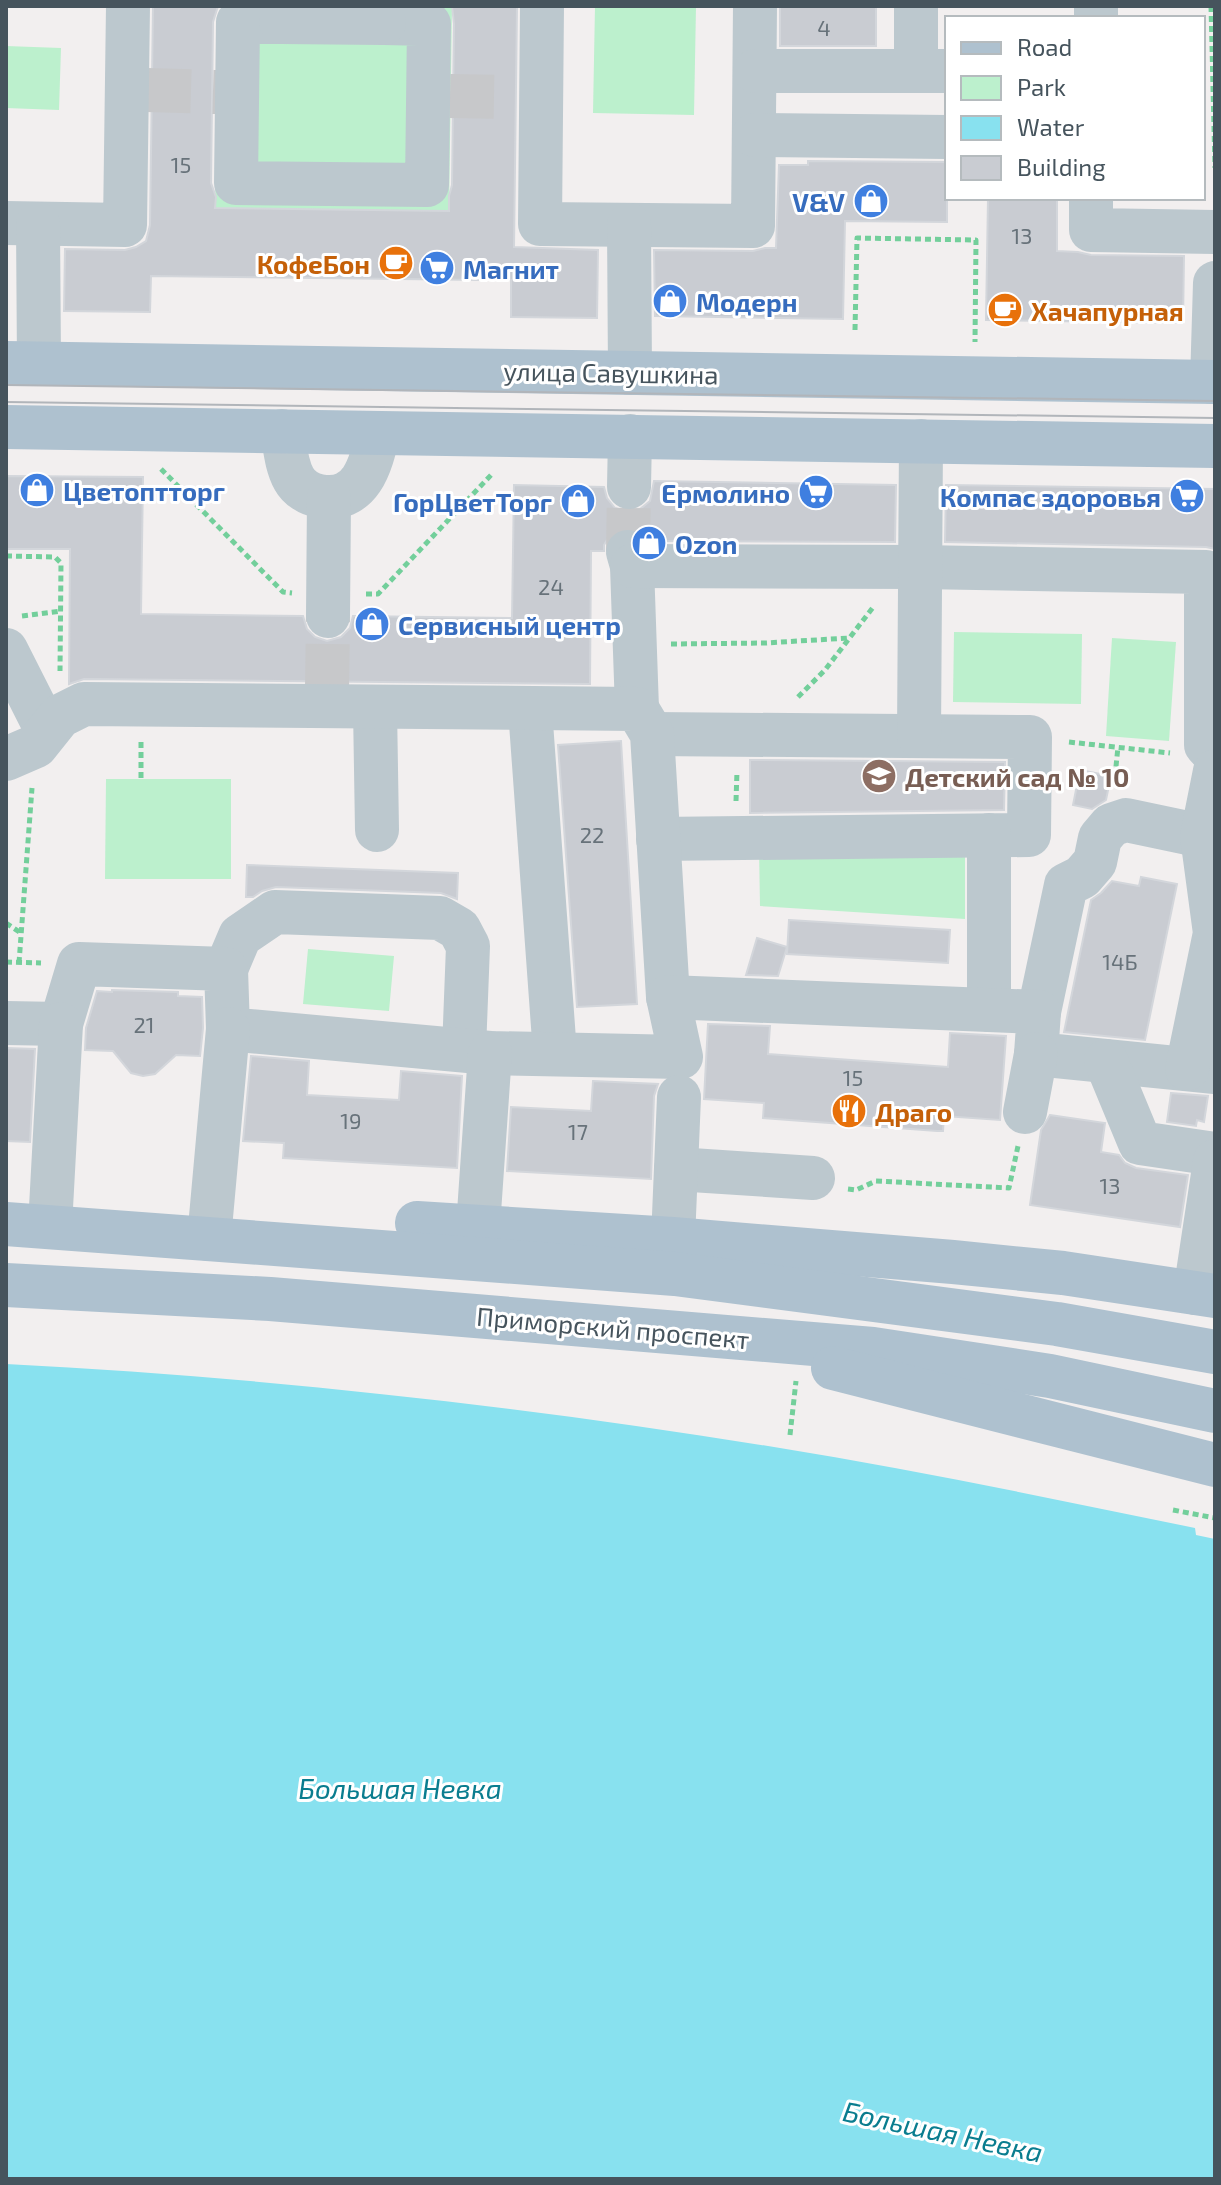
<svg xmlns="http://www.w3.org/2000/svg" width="1221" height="2185" viewBox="0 0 1221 2185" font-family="'Exo 2',sans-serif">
<rect width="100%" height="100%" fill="#f2efef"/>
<!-- green -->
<g fill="#bcf0cd">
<path d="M 273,6 L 452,6 L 449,211 L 215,208 L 218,39 Z"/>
<path d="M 595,6 L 696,6 L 694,115 L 593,113 Z"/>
<path d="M 6,46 L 61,48 L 59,110 L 6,108 Z"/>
<path d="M 954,632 L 1082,634 L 1081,704 L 953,702 Z"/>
<path d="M 1112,638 L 1176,642 L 1169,741 L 1106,736 Z"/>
<path d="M 106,779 L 231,779 L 231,879 L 105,879 Z"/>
<path d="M 759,847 L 965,847 L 965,919 L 760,906 Z"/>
<path d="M 308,949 L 394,956 L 389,1011 L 303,1004 Z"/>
</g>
<!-- water -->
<path fill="#88e1ef" d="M 6,1364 C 263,1377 519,1406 774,1447 C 915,1470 1055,1499 1195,1528 L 1196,1535 L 1215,1539 L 1215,2179 L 6,2179 Z"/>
<!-- building -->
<g fill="#c9ccd2" stroke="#d3d6db" stroke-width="2">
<path d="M 153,6 L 218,6 L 213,22 L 211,183 L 216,197 L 215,208 L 449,211 L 449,196 L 452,185 L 454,24 L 452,6 L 517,6 L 514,247 L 598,250 L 597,318 L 511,317 L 511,280 L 482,280 L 151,276 L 150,312 L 64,311 L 65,249 L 125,250 L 136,247 L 146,241 L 150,225 Z"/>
<rect x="780" y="6" width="96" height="40"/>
<path d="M 808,161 L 947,162 L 947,222 L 845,221 L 843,319 L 655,316 L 654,250 L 753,251 L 765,248 L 776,248 L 779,165 L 808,165 Z"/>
<path d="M 988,198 L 1057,198 L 1057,251 L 1078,252 L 1091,255 L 1184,256 L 1183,323 L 986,320 Z"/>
<path d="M 6,476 L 143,477 L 141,614 L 303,616 L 307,629 L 315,637 L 327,641 L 341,637 L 350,628 L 353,616 L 512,618 L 514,485 L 604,487 L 607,498 L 615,508 L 629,512 L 640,509 L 650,501 L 654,481 L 896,485 L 895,542 L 650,541 L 645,534 L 635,528 L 620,528 L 610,535 L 604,545 L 604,551 L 591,551 L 590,684 L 84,679 L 69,684 L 70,549 L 6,549 Z"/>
<path d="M 946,485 L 1215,489 L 1215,549 L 1206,547 L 945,542 Z"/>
<path d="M 621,741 L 637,1004 L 577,1007 L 558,745 Z"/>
<path d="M 750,760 L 1005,762 L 1004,810 L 750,813 Z"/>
<path d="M 1080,770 L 1111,776 L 1106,800 L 1092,809 L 1073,805 Z"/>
<path d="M 247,865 L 458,873 L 457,899 L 441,893 L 276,887 L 262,891 L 253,897 L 246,897 Z"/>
<path d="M 1141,877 L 1177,884 L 1145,1040 L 1064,1032 L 1091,900 L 1101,893 L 1112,881 L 1139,886 Z"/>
<path d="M 789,920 L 950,930 L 948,963 L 787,954 Z"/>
<path d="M 757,938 L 787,947 L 778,976 L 746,975 Z"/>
<path d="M 112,990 L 178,992 L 178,996 L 202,997 L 203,1028 L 200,1056 L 176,1055 L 155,1074 L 143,1076 L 131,1073 L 113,1051 L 85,1050 L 86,1028 L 97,991 L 112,992 Z"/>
<path d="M 708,1024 L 770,1026 L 768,1054 L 948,1067 L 950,1033 L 1006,1036 L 1000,1120 L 944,1116 L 943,1131 L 937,1131 L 763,1118 L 764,1103 L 704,1099 Z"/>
<path d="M 6,1048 L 35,1049 L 30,1142 L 6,1141 Z"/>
<path d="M 251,1056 L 309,1061 L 307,1095 L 399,1100 L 401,1071 L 462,1076 L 457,1168 L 283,1158 L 284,1143 L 243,1141 Z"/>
<path d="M 593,1081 L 658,1084 L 654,1096 L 651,1179 L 507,1171 L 511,1107 L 591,1111 Z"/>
<path d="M 1171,1093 L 1208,1096 L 1204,1122 L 1197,1120 L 1196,1126 L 1167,1122 Z"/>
<path d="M 1050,1115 L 1105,1123 L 1101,1152 L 1119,1155 L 1125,1163 L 1136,1168 L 1188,1175 L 1180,1227 L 1030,1205 L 1041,1130 Z"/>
</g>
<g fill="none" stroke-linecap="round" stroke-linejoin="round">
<!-- minor-tunnel -->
<g stroke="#c7c8ca" stroke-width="44" stroke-dasharray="44 22" stroke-linecap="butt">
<path d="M 147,90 L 217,92"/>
<path d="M 450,96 L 516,97"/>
<path d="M 628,552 L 629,487"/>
<path d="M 327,688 L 328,616"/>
</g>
<!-- path -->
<g stroke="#73cf9b" stroke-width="5" stroke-dasharray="6 4" stroke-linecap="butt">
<path d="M 1211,6 L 1215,168"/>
<path d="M 855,330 L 857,238 L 976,240 L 975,342"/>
<path d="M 161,469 L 283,592 L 292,593"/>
<path d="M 6,556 L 55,557 L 61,563 L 60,671"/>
<path d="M 366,594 L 378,594 L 492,474"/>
<path d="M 22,616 L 61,611"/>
<path d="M 671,644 L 765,643 L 849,638"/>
<path d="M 798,697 L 825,670 L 874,606"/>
<path d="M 141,742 L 141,779"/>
<path d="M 1069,742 L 1170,753"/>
<path d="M 1118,786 L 1115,776 L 1118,747"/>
<path d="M 736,801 L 737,771"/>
<path d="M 6,923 L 21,933"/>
<path d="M 6,962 L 41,963"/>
<path d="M 19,963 L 32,788"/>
<path d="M 848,1189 L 856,1190 L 876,1181 L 1009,1188 L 1018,1146"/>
<path d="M 790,1435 L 796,1381"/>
<path d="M 1173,1510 L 1215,1518"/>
</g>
<!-- minor -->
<g stroke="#bcc8ce" stroke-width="44">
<path d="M 281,6 L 281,22 L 238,22 L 236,183 L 427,185 L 429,24 L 384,23 L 384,6"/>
<path d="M 542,6 L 540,224 L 753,226 L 755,6"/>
<path d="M 916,6 L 916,71"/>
<path d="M 1096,18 L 1096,6"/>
<path d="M 281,22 L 384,23"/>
<path d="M 755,71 L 947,71"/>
<path d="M 754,135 L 947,137"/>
<path d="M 1091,198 L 1091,230 L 1215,232"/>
<path d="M 6,223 L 125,225 L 128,6"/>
<path d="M 38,224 L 39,364"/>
<path d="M 629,225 L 630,373"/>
<path d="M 1212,382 L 1215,283"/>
<path d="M 282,431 C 285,446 286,465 294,479 C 299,488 309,494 319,496 C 361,504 371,465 378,433"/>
<path d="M 629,487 L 630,436"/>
<path d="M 628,552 L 632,566 L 637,709"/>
<path d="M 632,566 L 920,567 L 1206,572 L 1206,745 L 1215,755"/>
<path d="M 328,616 L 329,498"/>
<path d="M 6,650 L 47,731"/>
<path d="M 375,708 L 377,830"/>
<path d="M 530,709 L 555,1054"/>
<path d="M 652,734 L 1030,737 L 1029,835 L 658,839"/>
<path d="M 919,736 L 921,441"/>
<path d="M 6,759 L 36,746 L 60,716 L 84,704 L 637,709 L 652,734 L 668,997"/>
<path d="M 989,835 L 989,1010"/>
<path d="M 226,969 L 240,936 L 275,912 L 440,918 L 459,929 L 468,946 L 464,1050"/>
<path d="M 1039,1012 L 1066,885 L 1082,877 L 1095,862 L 1100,838 L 1111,825 L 1126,820 L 1202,836"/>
<path d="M 6,1023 L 61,1024 L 79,964 L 226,969 L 228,1029 L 490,1053 L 681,1057 L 668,997 L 1039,1012 L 1036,1054 L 1215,1072"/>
<path d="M 1106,1061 L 1140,1143 L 1215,1154"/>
<path d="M 1187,1069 L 1215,933 L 1202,836 L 1215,771"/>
<path d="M 1025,1112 L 1036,1054"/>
<path d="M 676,1169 L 813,1178"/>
<path d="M 50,1226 L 61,1024"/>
<path d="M 478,1227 L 490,1053"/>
<path d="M 209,1239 L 228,1029"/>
<path d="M 673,1239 L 679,1097"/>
<path d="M 1195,1293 L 1215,1161"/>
</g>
<!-- major -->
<g stroke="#aec1cf" stroke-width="44">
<path d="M 6,363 L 1215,382"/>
<path d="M 6,427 L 1215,446"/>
<path d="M 417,1223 L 673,1239 L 953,1262 L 1063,1273 L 1215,1296"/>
<path d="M 6,1224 L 675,1274 L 1057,1324 L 1215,1352"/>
<path d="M 6,1285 L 270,1299 L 873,1349 L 1050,1376 L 1215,1411"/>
<path d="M 833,1368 L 1215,1465"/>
</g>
<!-- tram -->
<g stroke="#b1b5ba" stroke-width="2">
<path d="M 6,385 L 1215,401"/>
<path d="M 6,402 L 1215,418"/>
</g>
</g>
<!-- icons -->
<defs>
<symbol id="shop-disc" viewBox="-11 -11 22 22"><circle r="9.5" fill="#3f7fe0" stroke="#fff"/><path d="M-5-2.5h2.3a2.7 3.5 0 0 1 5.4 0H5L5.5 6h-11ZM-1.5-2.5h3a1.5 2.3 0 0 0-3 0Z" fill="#fff"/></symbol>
<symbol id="cafe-disc" viewBox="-11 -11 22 22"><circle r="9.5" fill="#e8710a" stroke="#fff"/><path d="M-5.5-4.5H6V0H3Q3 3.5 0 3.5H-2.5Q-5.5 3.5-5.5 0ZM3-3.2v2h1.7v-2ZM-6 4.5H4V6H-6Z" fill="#fff"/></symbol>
<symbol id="supermarket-disc" viewBox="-11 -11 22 22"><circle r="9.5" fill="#3f7fe0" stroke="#fff"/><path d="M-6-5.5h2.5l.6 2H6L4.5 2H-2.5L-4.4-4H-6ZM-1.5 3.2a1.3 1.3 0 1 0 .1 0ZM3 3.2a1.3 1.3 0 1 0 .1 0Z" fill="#fff"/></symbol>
<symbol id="school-disc" viewBox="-11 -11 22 22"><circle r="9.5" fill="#8d6e63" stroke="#fff"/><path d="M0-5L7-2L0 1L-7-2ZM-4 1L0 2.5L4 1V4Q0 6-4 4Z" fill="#fff"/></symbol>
<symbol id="restaurant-disc" viewBox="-11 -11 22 22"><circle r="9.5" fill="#e8710a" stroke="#fff"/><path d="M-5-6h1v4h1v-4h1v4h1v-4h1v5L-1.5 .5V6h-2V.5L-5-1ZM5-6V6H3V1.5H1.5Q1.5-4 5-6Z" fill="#fff"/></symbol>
</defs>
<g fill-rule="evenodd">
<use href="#shop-disc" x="851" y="181" width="40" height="40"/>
<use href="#cafe-disc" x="376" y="243" width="40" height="40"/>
<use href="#supermarket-disc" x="417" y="248" width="40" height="40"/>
<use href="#shop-disc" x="650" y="281" width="40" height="40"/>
<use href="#cafe-disc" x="985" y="290" width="40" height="40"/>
<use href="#shop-disc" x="17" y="470" width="40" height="40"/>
<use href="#supermarket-disc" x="796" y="472" width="40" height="40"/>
<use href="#supermarket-disc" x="1167" y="476" width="40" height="40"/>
<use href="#shop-disc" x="558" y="481" width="40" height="40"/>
<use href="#shop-disc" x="629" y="523" width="40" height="40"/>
<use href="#shop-disc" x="352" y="604" width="40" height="40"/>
<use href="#school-disc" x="859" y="756" width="40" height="40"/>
<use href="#restaurant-disc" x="829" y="1091" width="40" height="40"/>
</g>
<g text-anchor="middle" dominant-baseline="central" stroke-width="6" stroke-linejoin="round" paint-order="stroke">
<!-- number labels -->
<g font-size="22" fill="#67727a">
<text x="824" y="27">4</text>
<text x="181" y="164">15</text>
<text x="1022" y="235">13</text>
<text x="551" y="586">24</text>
<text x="592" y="834">22</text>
<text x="1120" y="961">14Б</text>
<text x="144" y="1024">21</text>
<text x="853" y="1077">15</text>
<text x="351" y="1120">19</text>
<text x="578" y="1131">17</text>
<text x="1110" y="1185">13</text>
</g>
<!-- shop labels -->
<g font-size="26" font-weight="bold" fill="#366cbe" stroke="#fff" text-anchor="start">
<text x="845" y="201" text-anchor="end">V&amp;V</text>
<text x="463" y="268">Магнит</text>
<text x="696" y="301">Модерн</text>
<text x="63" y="490">Цветоптторг</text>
<text x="790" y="492" text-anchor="end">Ермолино</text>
<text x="1161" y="496" text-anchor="end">Компас здоровья</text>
<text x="552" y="501" text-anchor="end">ГорЦветТорг</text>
<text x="675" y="543">Ozon</text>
<text x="398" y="624">Сервисный центр</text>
</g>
<!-- food labels -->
<g font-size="26" font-weight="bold" fill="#c56008" stroke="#fff" text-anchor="start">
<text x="370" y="263" text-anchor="end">КофеБон</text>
<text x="1031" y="310">Хачапурная</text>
<text x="875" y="1111">Драго</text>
</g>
<!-- street labels -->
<g font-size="26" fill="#46545d" stroke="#fff">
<text transform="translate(611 372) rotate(1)">улица Савушкина</text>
<text transform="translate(613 1327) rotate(5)">Приморский проспект</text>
</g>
<!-- education labels -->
<g font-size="26" font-weight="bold" fill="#785e54" stroke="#fff" text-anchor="start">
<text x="905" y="776">Детский сад № 10</text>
</g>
<!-- water labels -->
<g font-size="28" font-style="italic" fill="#0a7d8f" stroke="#fff">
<text x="400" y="1788">Большая Невка</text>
<text transform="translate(943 2131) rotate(12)">Большая Невка</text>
</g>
</g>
<!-- border -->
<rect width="1221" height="2185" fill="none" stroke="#46545d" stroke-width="16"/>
<!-- legend -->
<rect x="945" y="16" width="260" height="184" fill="#ffffff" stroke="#b5bbbe" stroke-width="2"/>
<rect x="961" y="42" width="40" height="12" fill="#aec1cf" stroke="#b5bbbe" stroke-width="2"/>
<text x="1017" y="56" font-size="24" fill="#46545d">Road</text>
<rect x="961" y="76" width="40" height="24" fill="#bcf0cd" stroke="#b5bbbe" stroke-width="2"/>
<text x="1017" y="96" font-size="24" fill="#46545d">Park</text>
<rect x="961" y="116" width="40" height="24" fill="#88e1ef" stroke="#b5bbbe" stroke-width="2"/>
<text x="1017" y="136" font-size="24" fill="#46545d">Water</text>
<rect x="961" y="156" width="40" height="24" fill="#c9ccd2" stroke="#b5bbbe" stroke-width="2"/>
<text x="1017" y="176" font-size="24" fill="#46545d">Building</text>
</svg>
